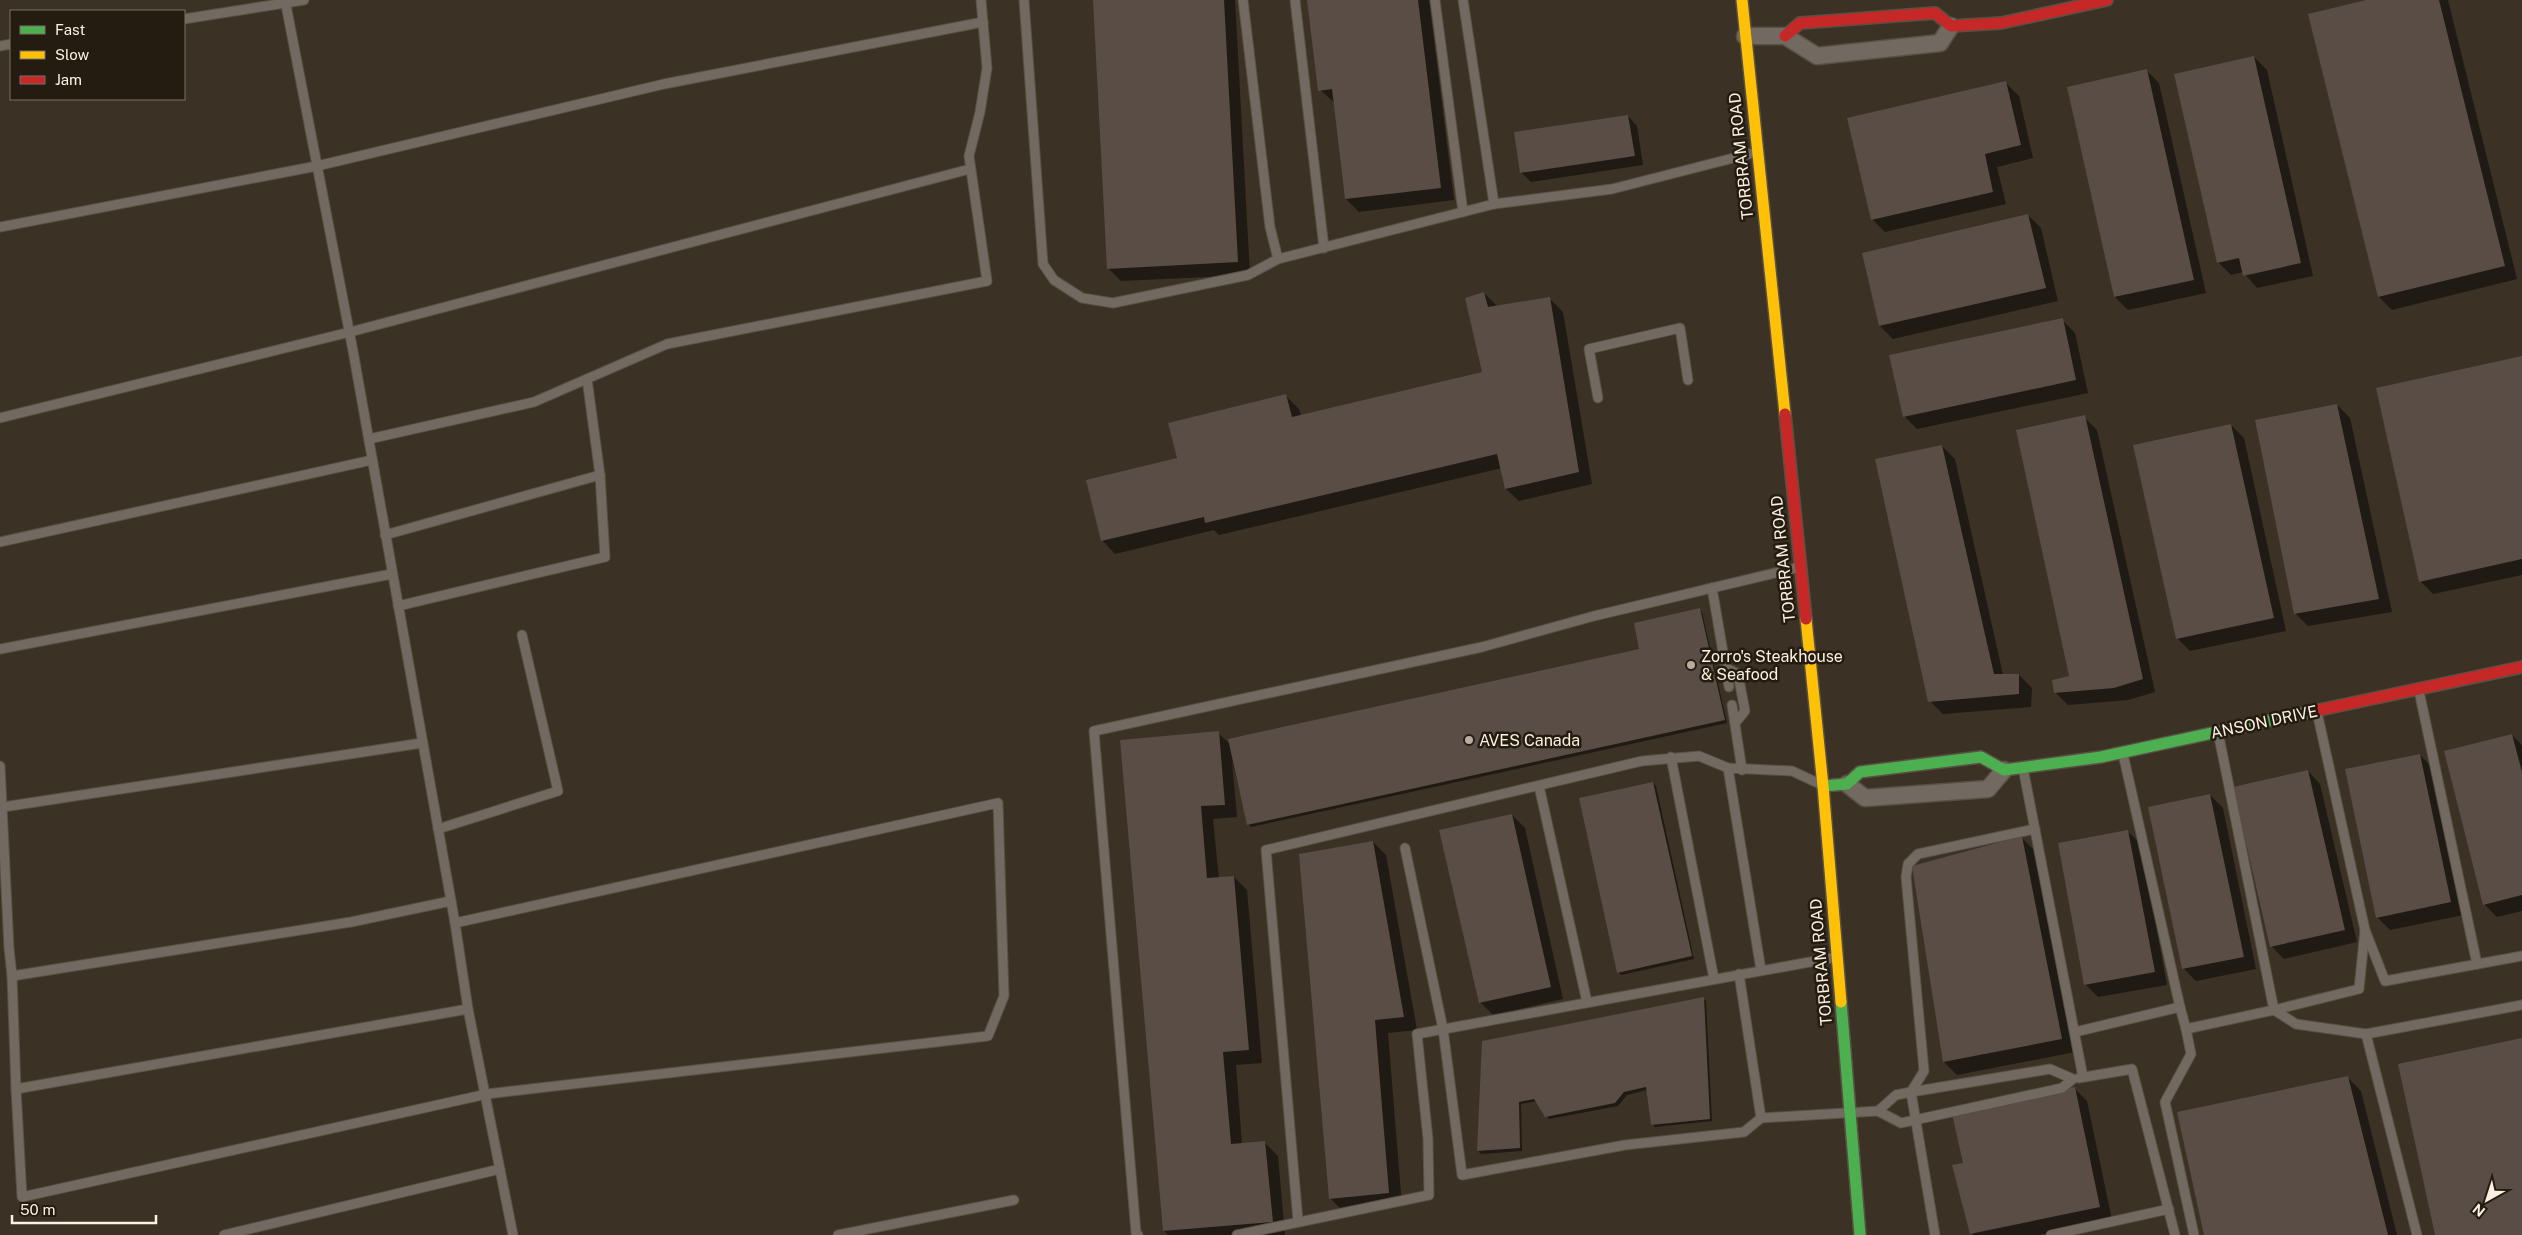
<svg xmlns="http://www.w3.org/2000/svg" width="2522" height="1235" viewBox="0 0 2522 1235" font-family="'Public Sans',sans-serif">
<rect width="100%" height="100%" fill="#3b3124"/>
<!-- shadow -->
<g fill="#0007">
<path d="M 1094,0 L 1235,0 L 1250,275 L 1121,281 L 1108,268 Z"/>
<path d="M 1308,0 L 1429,0 L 1454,200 L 1359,212 L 1346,199 L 1335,103 L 1320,90 Z"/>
<path d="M 2371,0 L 2448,0 L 2517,279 L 2392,310 L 2379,297 Z"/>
<path d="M 2254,57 L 2267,70 L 2313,276 L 2257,288 L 2243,272 L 2231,275 L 2218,262 Z"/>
<path d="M 2146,70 L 2159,83 L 2206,293 L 2128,310 L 2115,297 Z"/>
<path d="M 2006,83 L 2019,96 L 2033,158 L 1997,167 L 2006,204 L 1885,232 L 1872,219 Z"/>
<path d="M 1628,116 L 1637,126 L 1643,165 L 1531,182 L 1521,172 Z"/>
<path d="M 2028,215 L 2041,228 L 2058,301 L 1893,339 L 1880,326 L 1863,254 Z"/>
<path d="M 1484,293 L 1497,306 L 1550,299 L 1563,312 L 1592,484 L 1519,501 L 1506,489 L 1502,468 L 1219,535 L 1214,530 L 1115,554 L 1103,541 L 1088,481 L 1178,459 L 1286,396 L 1299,409 L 1301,416 L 1483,373 Z"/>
<path d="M 2062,320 L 2075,333 L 2088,393 L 1917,429 L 1904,416 Z"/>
<path d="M 2522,358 L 2522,575 L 2433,594 L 2420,581 Z"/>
<path d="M 2337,405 L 2350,418 L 2392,612 L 2308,626 L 2295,613 Z"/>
<path d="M 2084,417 L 2097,430 L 2155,692 L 2128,700 L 2068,705 L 2055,692 L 2070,676 Z"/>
<path d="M 2231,425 L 2244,438 L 2286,631 L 2190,651 L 2177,638 Z"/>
<path d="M 1942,446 L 1955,459 L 2003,675 L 2019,675 L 2032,688 L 2031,707 L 1943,714 L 1930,701 Z"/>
<path d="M 1700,610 L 1702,612 L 1727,723 L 1251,827 L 1248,824 L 1232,761 L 1237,817 L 1213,819 L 1219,879 L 1234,877 L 1247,890 L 1262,1063 L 1236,1065 L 1242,1144 L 1265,1143 L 1278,1156 L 1285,1235 L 1168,1235 L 1164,1231 L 1121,741 L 1218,733 L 1231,745 L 1641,650 Z"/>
<path d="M 2512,735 L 2522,745 L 2522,911 L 2497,917 L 2484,904 Z"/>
<path d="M 2420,755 L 2433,768 L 2463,915 L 2390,930 L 2377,917 Z"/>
<path d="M 2308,771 L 2320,784 L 2357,942 L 2284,959 L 2271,946 Z"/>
<path d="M 1653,783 L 1656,786 L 1694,959 L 1621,975 L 1618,972 Z"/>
<path d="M 2210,795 L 2223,808 L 2256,969 L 2196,981 L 2183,968 Z"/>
<path d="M 1512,815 L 1525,828 L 1563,999 L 1493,1015 L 1480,1002 Z"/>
<path d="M 2128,832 L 2141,844 L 2167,985 L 2098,997 L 2085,984 Z"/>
<path d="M 2022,838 L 2035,851 L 2075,1052 L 1957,1075 L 1944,1062 Z"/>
<path d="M 1373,842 L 1386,855 L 1417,1030 L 1388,1033 L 1402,1206 L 1343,1211 L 1330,1198 Z"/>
<path d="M 1703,998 L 1706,1001 L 1712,1121 L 1655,1127 L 1652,1124 L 1647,1090 L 1627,1095 L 1618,1106 L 1549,1119 L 1537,1101 L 1521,1104 L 1522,1151 L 1481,1154 L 1478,1151 L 1483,1042 Z"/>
<path d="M 2348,1078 L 2361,1091 L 2397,1235 L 2206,1235 Z"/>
<path d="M 2074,1088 L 2087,1101 L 2112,1220 L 2039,1235 L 1973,1235 L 1964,1164 Z"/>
</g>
<!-- building -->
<g fill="#594d46">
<path d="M 1093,0 L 1224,0 L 1238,262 L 1107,269 Z"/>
<path d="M 1307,0 L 1418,0 L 1441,188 L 1345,199 L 1332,89 L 1318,91 Z"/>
<path d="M 2366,0 L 2439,0 L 2505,266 L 2378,297 L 2308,14 Z"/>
<path d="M 2254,56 L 2301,263 L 2243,276 L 2239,258 L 2217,263 L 2174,74 Z"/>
<path d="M 2147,69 L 2194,280 L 2114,297 L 2067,87 Z"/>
<path d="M 2006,81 L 2021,145 L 1985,154 L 1993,192 L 1871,220 L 1847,118 Z"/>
<path d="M 1628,115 L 1635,156 L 1520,173 L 1514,132 Z"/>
<path d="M 2028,214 L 2046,288 L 1879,326 L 1862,253 Z"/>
<path d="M 1484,292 L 1488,307 L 1550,297 L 1579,472 L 1505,489 L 1497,454 L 1205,523 L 1204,517 L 1101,541 L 1086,480 L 1177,458 L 1168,423 L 1286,394 L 1292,417 L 1482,372 L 1465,298 Z"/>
<path d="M 2063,318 L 2076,380 L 1903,417 L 1889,355 Z"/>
<path d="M 2522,356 L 2522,559 L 2419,582 L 2376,388 Z"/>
<path d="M 2337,404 L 2379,599 L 2294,614 L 2255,420 Z"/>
<path d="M 2085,415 L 2143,679 L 2114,688 L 2054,693 L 2052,680 L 2069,676 L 2016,430 Z"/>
<path d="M 2231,424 L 2274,618 L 2176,639 L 2133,445 Z"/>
<path d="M 1942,445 L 1994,674 L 2019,674 L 2019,694 L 1928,702 L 1875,459 Z"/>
<path d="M 1700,608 L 1725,720 L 1247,825 L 1228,739 L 1639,649 L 1634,623 Z"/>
<path d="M 1219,731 L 1225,805 L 1201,806 L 1207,878 L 1234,876 L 1249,1050 L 1223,1052 L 1231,1144 L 1265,1141 L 1273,1222 L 1163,1231 L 1120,740 Z"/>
<path d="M 2512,734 L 2522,772 L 2522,895 L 2483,905 L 2444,751 Z"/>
<path d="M 2420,754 L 2451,902 L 2376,918 L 2345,769 Z"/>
<path d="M 2308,770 L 2345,930 L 2270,947 L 2233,787 Z"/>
<path d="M 1653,782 L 1692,956 L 1617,973 L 1579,798 Z"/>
<path d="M 2210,794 L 2244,957 L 2182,969 L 2148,807 Z"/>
<path d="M 1512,814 L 1551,987 L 1479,1003 L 1439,830 Z"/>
<path d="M 2128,830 L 2155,972 L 2084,985 L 2058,843 Z"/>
<path d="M 2022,836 L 2062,1039 L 1943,1062 L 1912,866 Z"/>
<path d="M 1373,841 L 1404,1017 L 1375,1020 L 1389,1193 L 1329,1199 L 1299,854 Z"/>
<path d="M 1704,997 L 1710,1119 L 1651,1125 L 1646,1087 L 1624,1092 L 1615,1103 L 1545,1117 L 1534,1099 L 1519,1102 L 1520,1148 L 1477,1151 L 1482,1041 Z"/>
<path d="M 2522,1038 L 2522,1235 L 2435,1235 L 2398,1064 Z"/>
<path d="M 2348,1076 L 2388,1235 L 2204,1235 L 2177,1112 Z"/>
<path d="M 2075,1087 L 2100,1207 L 1970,1234 L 1952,1165 L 1963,1163 L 1952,1114 Z"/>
</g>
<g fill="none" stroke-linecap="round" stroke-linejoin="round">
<defs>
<g id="lane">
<path d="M 285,0 L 353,351 L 455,923 L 468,1009 L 513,1235"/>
<path d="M 1024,0 L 1043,264 L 1054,280 L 1082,298 L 1113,303 L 1248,275 L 1278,259 L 1494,204 L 1612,189 L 1757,152"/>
<path d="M 1243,0 L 1270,227 L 1278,259"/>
<path d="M 1295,0 L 1324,248"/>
<path d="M 1435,0 L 1463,212"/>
<path d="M 1463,0 L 1494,204"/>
<path d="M 184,19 L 304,0"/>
<path d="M 0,46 L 11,44"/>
<path d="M 0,227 L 317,166 L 664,84 L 983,22"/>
<path d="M 1598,398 L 1589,349 L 1680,328 L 1688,380"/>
<path d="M 0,418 L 350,332 L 970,169"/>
<path d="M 369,439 L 534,402 L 667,344 L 987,281 L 969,156 L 980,112 L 987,68 L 981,0"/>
<path d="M 385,535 L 600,475 L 587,379"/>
<path d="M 0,542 L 372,460"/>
<path d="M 1712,588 L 1729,687"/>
<path d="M 398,606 L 605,557 L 600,475"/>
<path d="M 0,649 L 392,574"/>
<path d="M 1726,668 L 1738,674 L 1745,711 L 1735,723"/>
<path d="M 2419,691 L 2477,964"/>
<path d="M 1732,705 L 1742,770"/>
<path d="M 2317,712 L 2365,930 L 2385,981 L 2522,956"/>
<path d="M 2218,732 L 2274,1010 L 2359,989 L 2365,930"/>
<path d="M 2123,754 L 2180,1007"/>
<path d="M 1671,757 L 1714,979"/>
<path d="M 0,766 L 9,948 L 12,976 L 351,922 L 451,901"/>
<path d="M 2023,768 L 2083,1077"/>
<path d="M 1539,786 L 1587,1002"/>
<path d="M 3,807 L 422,743"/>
<path d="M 438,829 L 558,791 L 522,635"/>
<path d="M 1405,848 L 1443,1029 L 1462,1175 L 1625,1145 L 1744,1132 L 1761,1118 L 1739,974"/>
<path d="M 1761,970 L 1728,768 L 1792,771 L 1820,784"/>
<path d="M 12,976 L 16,1089 L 468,1009"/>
<path d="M 2075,1032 L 2180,1007 L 2186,1029"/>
<path d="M 2366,1034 L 2522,1005"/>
<path d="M 2079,1078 L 2132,1069 L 2175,1235"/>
<path d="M 16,1089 L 22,1197 L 487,1094 L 988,1036 L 1004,996 L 998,803 L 455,923"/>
<path d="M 1761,1118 L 1878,1111 L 1901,1123 L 2062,1088 L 2073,1079 L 2050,1069 L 1911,1092 L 1896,1095 L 1878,1111"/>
<path d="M 1298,1221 L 1266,850 L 1642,761 L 1699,756 L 1728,768"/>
<path d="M 224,1235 L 500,1169"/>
<path d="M 838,1235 L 1014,1200"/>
<path d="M 1138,1235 L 1136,1233 L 1094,731 L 1482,647 L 1594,616 L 1800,567"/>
<path d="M 1237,1235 L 1429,1195 L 1428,1139 L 1417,1034 L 1837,957"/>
<path d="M 1935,1235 L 1911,1092 L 1924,1071 L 1906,877 L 1908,864 L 1918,854 L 2035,829"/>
<path d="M 2051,1235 L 2169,1209"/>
<path d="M 2194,1235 L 2165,1102 L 2191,1054 L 2186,1029 L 2274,1010 L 2296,1024 L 2366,1034 L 2417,1235"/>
</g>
<g id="street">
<path d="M 1745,36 L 1785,36 L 1817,56 L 1940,43 L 1951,26"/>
<path d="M 1847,784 L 1865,798 L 1988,789 L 2004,770"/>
</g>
<g id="fast">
<path d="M 1823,786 L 1847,784 L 1860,772 L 1981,757 L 2004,770 L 2101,757 L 2319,710"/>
<path d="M 1841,1002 L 1860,1235"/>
</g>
<g id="slow">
<path d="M 1742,0 L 1785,414"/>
<path d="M 1806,619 L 1823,786 L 1841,1002"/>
</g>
<g id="jam">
<path d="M 1785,36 L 1800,23 L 1935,13 L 1951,26 L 2001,23 L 2107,0"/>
<path d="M 1785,414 L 1806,619"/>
<path d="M 2319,710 L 2522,667"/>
</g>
</defs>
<!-- lane casing -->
<use href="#lane" stroke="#595044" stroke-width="11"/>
<!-- street casing -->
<use href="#street" stroke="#595044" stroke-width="19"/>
<!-- fast casing -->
<use href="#fast" stroke="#595044" stroke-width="14"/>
<!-- slow casing -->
<use href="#slow" stroke="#595044" stroke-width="14"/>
<!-- jam casing -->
<use href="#jam" stroke="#595044" stroke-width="14"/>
<!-- lane -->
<use href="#lane" stroke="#726a60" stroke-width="9"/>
<!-- street -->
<use href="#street" stroke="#726a60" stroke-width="16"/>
<!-- fast -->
<use href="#fast" stroke="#4caf50" stroke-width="11"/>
<!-- slow -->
<use href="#slow" stroke="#ffc107" stroke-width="11"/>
<!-- jam -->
<use href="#jam" stroke="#c62828" stroke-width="11"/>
</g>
<!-- markers -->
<g fill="#b8ad9f" stroke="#241c11" stroke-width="2">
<circle cx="1691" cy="665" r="5"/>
<circle cx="1469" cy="740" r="5"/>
</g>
<g text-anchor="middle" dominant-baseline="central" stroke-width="5" stroke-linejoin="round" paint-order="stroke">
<!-- street labels -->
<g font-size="16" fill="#fcf0e1" stroke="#241c11">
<text transform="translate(1741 156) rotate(-96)">TORBRAM ROAD</text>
<text transform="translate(1783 559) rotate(-96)">TORBRAM ROAD</text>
<text transform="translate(2264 722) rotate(-12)">ANSON DRIVE</text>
<text transform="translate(1821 962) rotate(-95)">TORBRAM ROAD</text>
</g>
<!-- poi labels -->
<g font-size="16" fill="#fcf0e1" stroke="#241c11" text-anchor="start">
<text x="1701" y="656">Zorro's Steakhouse<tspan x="1701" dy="18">&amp; Seafood</tspan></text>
<text x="1479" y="740">AVES Canada</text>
</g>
</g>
<!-- legend -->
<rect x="10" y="10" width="175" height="90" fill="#241c11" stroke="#7a7164"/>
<rect x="20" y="26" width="25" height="8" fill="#4caf50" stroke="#7a7164"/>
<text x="55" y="35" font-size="15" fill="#fcf0e1">Fast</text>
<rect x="20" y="51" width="25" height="8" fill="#ffc107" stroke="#7a7164"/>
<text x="55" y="60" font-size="15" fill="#fcf0e1">Slow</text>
<rect x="20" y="76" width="25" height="8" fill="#c62828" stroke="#7a7164"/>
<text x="55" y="85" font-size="15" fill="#fcf0e1">Jam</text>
<!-- north arrow -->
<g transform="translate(2487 1200) rotate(219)" stroke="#241c11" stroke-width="4" paint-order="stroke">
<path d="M0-4L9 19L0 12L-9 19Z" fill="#fcf0e1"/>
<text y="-8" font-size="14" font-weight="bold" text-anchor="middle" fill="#fcf0e1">N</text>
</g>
<!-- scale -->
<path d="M12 1215v8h144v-8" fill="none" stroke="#fcf0e1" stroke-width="2.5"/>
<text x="20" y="1215" font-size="15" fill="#fcf0e1" stroke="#241c11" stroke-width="4" paint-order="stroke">50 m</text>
</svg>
